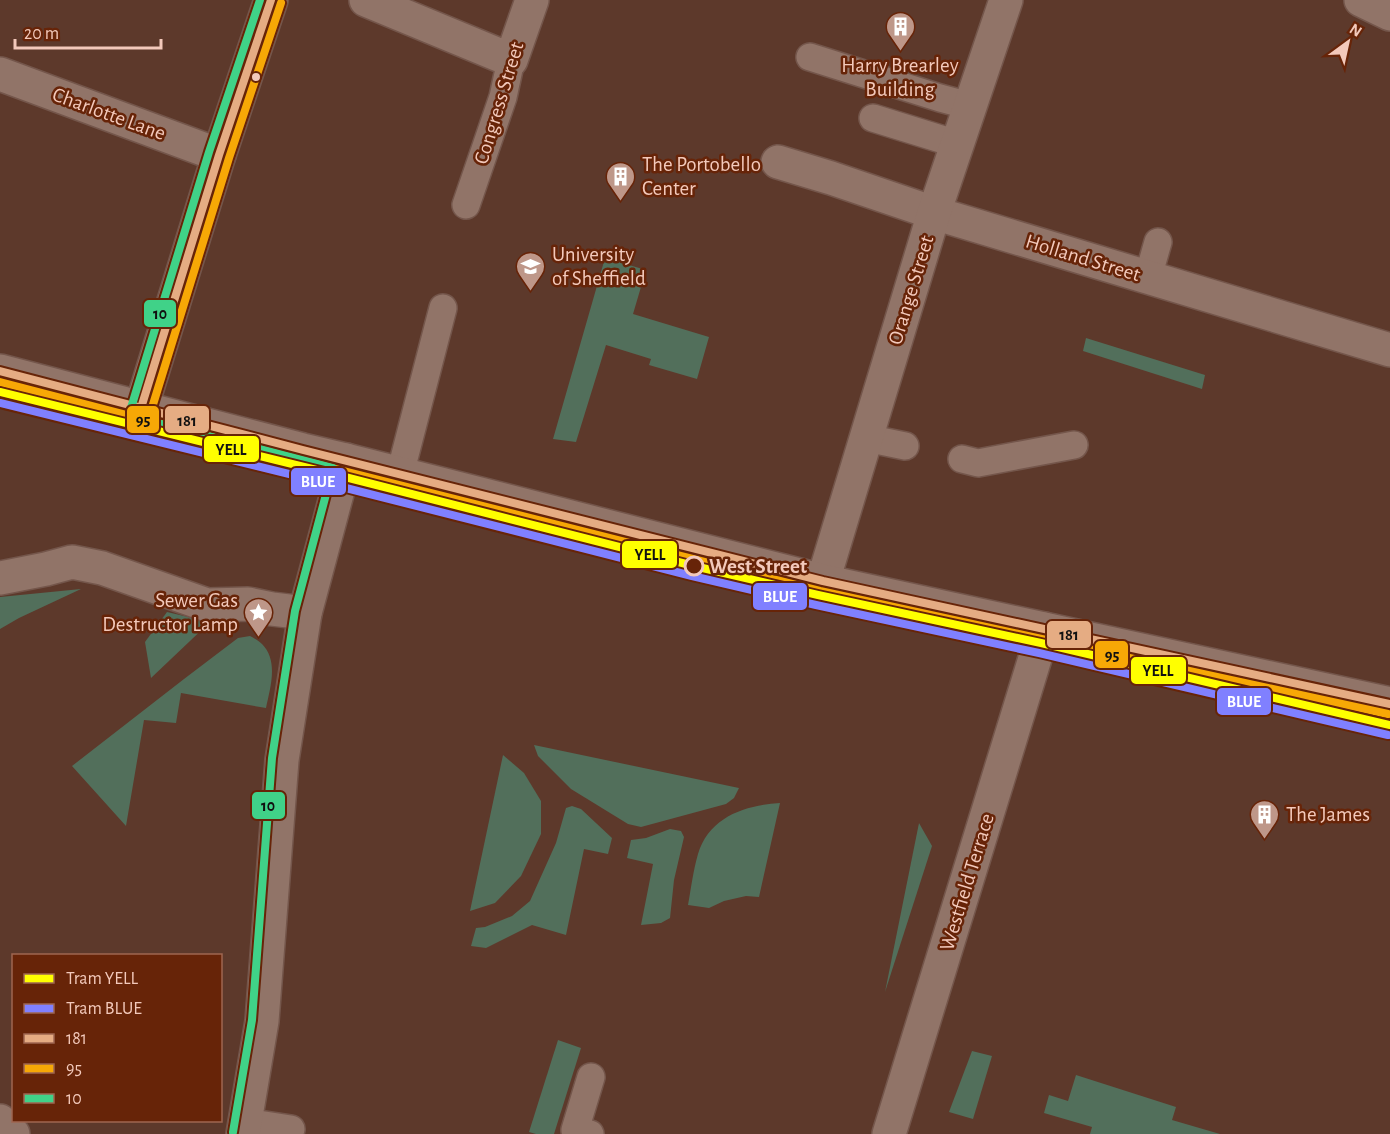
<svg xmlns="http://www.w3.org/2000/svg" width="1390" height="1134" viewBox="0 0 1390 1134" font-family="'Alegreya Sans',sans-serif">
<rect width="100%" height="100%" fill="#5d392b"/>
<!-- green -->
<g fill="#526f5b">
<path d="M 605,258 L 646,270 L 633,314 L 709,337 L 697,379 L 649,365 L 651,359 L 606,345 L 576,442 L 553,439 Z"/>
<path d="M 1086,338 L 1205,375 L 1202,389 L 1083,351 Z"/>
<path d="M 81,589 L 19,618 L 0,629 L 0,597 Z"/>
<path d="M 167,612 L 210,622 L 151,678 L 145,642 Z"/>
<path d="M 250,636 C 254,638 259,641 262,644 C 279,661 270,688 266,708 L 181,693 L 176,723 L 144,720 L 126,826 L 72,766 L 184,679 L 238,638 Z"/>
<path d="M 534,745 L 739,788 L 734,798 L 726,804 L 641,827 L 628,824 L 571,789 L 538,756 Z"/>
<path d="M 503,755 L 524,773 L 541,801 L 541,834 L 521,876 L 495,903 L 470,911 Z"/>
<path d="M 780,803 L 759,897 L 746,896 L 724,901 L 709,908 L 688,905 C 691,889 693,871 698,854 C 709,817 745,805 780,803 Z"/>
<path d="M 572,806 L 581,809 L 612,838 L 608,854 L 584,849 L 566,935 L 532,925 L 486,948 L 471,946 L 476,928 L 485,927 L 512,916 L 530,901 L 556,843 L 566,808 Z"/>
<path d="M 919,823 L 932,846 L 885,992 Z"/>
<path d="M 670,829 L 681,831 L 684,837 L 674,880 L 670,918 L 661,923 L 641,925 L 653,864 L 627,858 L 631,840 L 646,838 Z"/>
<path d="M 558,1040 L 581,1048 L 554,1134 L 536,1134 L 529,1132 Z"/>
<path d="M 972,1051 L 992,1056 L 973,1119 L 949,1112 Z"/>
<path d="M 1076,1075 L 1176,1107 L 1172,1120 L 1220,1134 L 1090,1134 L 1092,1127 L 1044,1113 L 1049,1095 L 1068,1101 Z"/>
</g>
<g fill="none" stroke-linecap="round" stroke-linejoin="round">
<defs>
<g id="service">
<path d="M 810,57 L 940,98 L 970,106"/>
<path d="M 873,118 L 957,144"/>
<path d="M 466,205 L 503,97 L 511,60"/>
<path d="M 1148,277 L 1158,242"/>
<path d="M 866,438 L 905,446"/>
<path d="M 962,459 L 978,463 L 1074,445"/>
<path d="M 400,474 L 443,308"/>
<path d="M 245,1122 L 291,1129"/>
<path d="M 590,1134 L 575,1130 L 591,1077"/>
</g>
<g id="minor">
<path d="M 366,0 L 511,60 L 532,0"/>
<path d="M 1361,0 L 1390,14"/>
<path d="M 0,74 L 219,155"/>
<path d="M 778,162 L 831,178 L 934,213 L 1390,350"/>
<path d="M 0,578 L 46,569 L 72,562 L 102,568 L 207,605 L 248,604 L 272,609 L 305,613"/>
<path d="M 823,581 L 934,213 L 1006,0"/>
<path d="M 0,1121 L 13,1134"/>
<path d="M 243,1134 L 262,1021 L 282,760 L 305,613 L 346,460"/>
<path d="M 889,1134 L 1044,629"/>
</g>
<g id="tertiary">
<path d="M 0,371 L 303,450 L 346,460 L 823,581 L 1390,704"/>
<path d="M 141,408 L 219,155 L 271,0"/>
</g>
</defs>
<!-- service casing -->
<use href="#service" stroke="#74564b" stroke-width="30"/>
<!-- minor casing -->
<use href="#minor" stroke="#74564b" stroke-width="36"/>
<!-- tertiary casing -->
<use href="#tertiary" stroke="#74564b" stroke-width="36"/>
<!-- service -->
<use href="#service" stroke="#917468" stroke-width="27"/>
<!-- minor -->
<use href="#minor" stroke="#917468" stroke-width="33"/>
<!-- tertiary -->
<use href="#tertiary" stroke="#917468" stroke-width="33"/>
<defs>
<g id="bus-1">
<path d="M 0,371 L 303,450 L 823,581 L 1390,704"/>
<path d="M 141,408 L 219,155 L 271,0"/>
</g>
<g id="bus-2">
<path d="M 0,382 L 300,460 L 820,591 L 1388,714"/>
<path d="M 151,411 L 229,158 L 281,3"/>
</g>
<path id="bus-3" d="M 233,1132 L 252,1020 L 272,758 L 295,611 L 333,468 L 138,418 L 133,415 L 131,408 L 209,152 L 260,0"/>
</defs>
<!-- bus-1 casing -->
<use href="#bus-1" stroke="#672408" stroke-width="12"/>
<!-- bus-2 casing -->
<use href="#bus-2" stroke="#672408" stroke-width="12"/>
<!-- bus-3 casing -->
<use href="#bus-3" stroke="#672408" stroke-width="12"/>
<!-- bus-1 -->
<use href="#bus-1" stroke="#e5ac83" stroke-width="8"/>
<!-- bus-2 -->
<use href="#bus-2" stroke="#f7a806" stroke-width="8"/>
<!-- bus-3 -->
<use href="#bus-3" stroke="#40d288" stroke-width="8"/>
<defs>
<path id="tram-1" d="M 0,392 L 341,476 L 694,566 L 818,595 L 1041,643 L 1390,725"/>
<path id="tram-2" d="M 0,403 L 338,486 L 692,576 L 816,605 L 1039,653 L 1388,735"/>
</defs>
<!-- tram-1 casing -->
<use href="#tram-1" stroke="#672408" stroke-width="12"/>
<!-- tram-2 casing -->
<use href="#tram-2" stroke="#672408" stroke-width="12"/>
<!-- tram-1 -->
<use href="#tram-1" stroke="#ff0" stroke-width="8"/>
<!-- tram-2 -->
<use href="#tram-2" stroke="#8080ff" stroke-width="8"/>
</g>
<!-- icons -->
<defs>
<symbol id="building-pin" viewBox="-11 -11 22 30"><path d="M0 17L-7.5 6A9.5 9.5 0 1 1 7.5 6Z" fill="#be9789" stroke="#672408"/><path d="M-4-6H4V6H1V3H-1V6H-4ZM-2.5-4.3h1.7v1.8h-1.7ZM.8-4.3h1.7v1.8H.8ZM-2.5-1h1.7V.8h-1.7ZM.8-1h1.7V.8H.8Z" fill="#fff"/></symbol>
<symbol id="university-pin" viewBox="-11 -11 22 30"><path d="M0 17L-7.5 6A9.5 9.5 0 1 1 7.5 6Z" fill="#be9789" stroke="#672408"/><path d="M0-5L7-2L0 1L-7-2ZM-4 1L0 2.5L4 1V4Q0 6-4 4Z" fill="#fff"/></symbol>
<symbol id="sight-pin" viewBox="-11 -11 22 30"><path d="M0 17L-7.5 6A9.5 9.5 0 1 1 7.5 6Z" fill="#be9789" stroke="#672408"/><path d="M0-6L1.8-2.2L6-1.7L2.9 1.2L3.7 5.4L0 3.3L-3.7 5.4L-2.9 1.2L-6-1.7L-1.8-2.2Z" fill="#fff"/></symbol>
</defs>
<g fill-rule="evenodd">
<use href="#building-pin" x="884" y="10" width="33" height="45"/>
<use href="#building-pin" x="604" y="160" width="33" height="45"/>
<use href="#university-pin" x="514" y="250" width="33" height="45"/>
<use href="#sight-pin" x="242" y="596" width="33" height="45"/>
<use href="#building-pin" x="1248" y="798" width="33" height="45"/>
</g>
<!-- markers -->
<circle fill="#f3c9bb" stroke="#672408" stroke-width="2" cx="256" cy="77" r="5"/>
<circle fill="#672408" stroke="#f3c9bb" stroke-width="3" cx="694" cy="566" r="9"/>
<g text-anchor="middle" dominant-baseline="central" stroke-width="5" stroke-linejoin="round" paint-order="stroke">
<!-- poi labels -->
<g font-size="21" fill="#f3c9bb" stroke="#672408" text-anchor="start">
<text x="900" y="65" text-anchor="middle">Harry Brearley<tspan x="900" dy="24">Building</tspan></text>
<text x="642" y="164">The Portobello<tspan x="642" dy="24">Center</tspan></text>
<text x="552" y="254">University<tspan x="552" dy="24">of Sheffield</tspan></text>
<text x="238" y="600" text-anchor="end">Sewer Gas<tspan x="238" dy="24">Destructor Lamp</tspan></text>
<text x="1286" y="814">The James</text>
</g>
<!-- street labels -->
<g font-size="21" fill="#f3c9bb" stroke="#672408">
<text transform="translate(499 103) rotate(-73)">Congress Street</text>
<text transform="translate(109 114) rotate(20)">Charlotte Lane</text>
<text transform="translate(1083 258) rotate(17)">Holland Street</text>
<text transform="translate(911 290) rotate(-73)">Orange Street</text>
<text transform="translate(967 882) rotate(-73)">Westfield Terrace</text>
</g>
<!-- stop labels -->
<g font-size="21" font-weight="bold" fill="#f3c9bb" stroke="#672408" text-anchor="start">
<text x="709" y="566">West Street</text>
</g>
</g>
<g stroke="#672408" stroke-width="2">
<rect x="143" y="299" width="34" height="29" rx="6" fill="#40d288"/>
<rect x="126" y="405" width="34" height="29" rx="6" fill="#f7a806"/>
<rect x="164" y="405" width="46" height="29" rx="6" fill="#e5ac83"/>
<rect x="203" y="435" width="57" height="28" rx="6" fill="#ff0"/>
<rect x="290" y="467" width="57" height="29" rx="6" fill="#8080ff"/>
<rect x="621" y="540" width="57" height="29" rx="6" fill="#ff0"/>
<rect x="752" y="582" width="56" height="29" rx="6" fill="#8080ff"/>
<rect x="1046" y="620" width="46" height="29" rx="6" fill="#e5ac83"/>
<rect x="1094" y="640" width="35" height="29" rx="6" fill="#f7a806"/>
<rect x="1130" y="656" width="57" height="29" rx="6" fill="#ff0"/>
<rect x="1216" y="687" width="56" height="29" rx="6" fill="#8080ff"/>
<rect x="251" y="791" width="35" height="29" rx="6" fill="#40d288"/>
</g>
<g font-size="16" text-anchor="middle" font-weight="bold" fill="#fff">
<text x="318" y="487">BLUE</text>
<text x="780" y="602">BLUE</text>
<text x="1244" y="707">BLUE</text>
</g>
<g font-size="16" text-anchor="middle" font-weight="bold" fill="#111">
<text x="160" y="319">10</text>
<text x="143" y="425">95</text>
<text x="187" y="426">181</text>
<text x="231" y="455">YELL</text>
<text x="650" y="560">YELL</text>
<text x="1069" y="640">181</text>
<text x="1112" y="660">95</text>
<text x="1158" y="676">YELL</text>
<text x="268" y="811">10</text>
</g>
<!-- legend -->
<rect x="12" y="954" width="210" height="168" fill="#672408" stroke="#9f6650" stroke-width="1.5"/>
<rect x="24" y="974" width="30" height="9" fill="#ffff00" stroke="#9f6650" stroke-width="1.5"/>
<text x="66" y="984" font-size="18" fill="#f3c9bb">Tram YELL</text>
<rect x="24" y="1004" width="30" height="9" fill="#8080ff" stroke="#9f6650" stroke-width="1.5"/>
<text x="66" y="1014" font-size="18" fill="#f3c9bb">Tram BLUE</text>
<rect x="24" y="1034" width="30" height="9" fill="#e5ac83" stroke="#9f6650" stroke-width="1.5"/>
<text x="66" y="1044" font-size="18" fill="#f3c9bb">181</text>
<rect x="24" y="1064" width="30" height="9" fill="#f7a806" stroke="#9f6650" stroke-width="1.5"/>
<text x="66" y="1074" font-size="18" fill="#f3c9bb">95</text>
<rect x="24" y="1094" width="30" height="9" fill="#40d288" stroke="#9f6650" stroke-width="1.5"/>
<text x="66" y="1104" font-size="18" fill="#f3c9bb">10</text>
<!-- north arrow -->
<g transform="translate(1348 42) rotate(33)" stroke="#672408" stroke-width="4.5" paint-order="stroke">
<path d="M0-4.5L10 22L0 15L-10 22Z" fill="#f3c9bb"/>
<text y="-9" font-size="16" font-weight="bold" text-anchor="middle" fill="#f3c9bb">N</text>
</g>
<!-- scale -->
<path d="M15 39v9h146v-9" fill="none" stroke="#f3c9bb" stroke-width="3"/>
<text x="24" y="39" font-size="18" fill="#f3c9bb" stroke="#672408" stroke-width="4.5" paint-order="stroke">20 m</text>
</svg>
